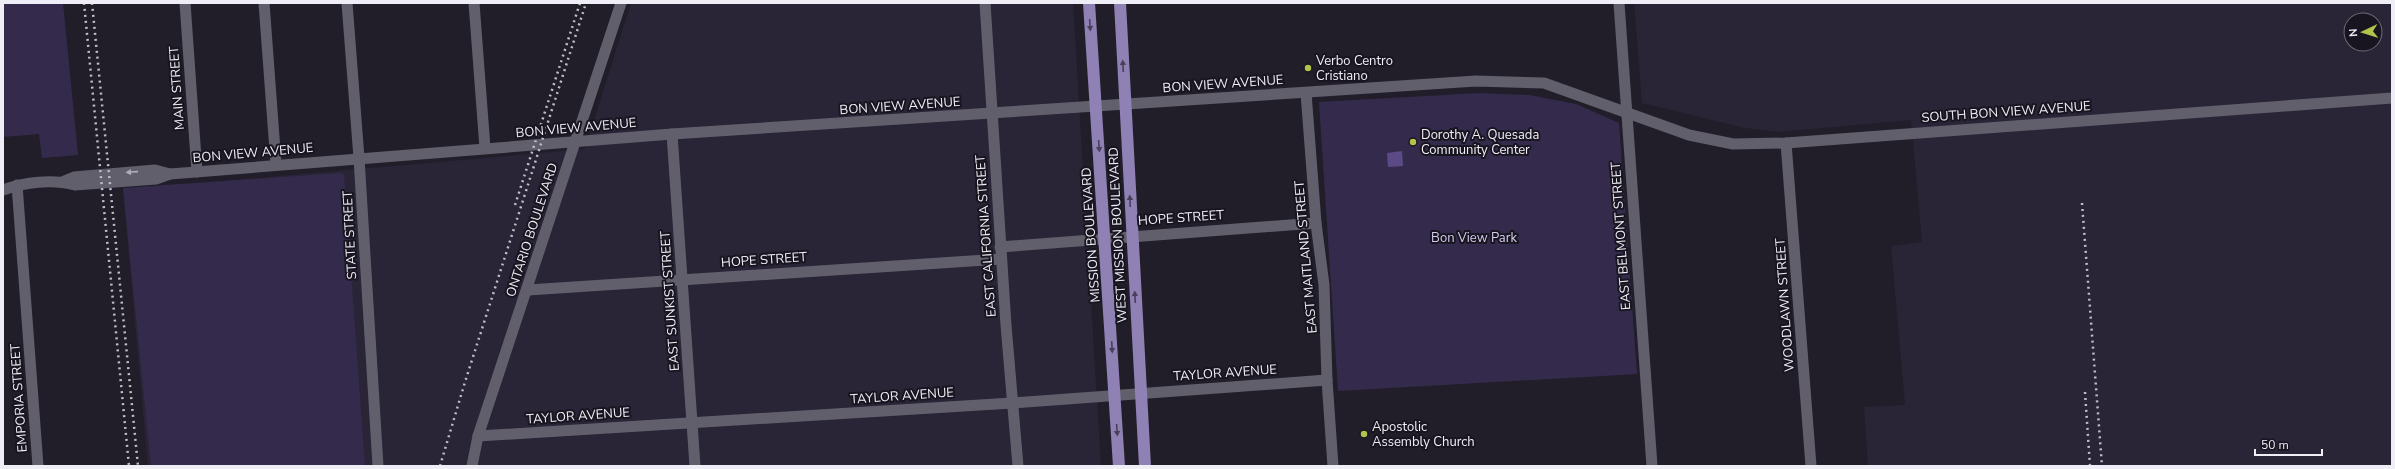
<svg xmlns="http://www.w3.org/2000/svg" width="2395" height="469" viewBox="0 0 2395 469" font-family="'Nunito Sans',sans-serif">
<rect width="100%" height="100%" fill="#211e2a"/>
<!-- built -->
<g fill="#292436" fill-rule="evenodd">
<path d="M 631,3 L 1073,3 L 1101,466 L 148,466 L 123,190 L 585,149 Z"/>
<path d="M 1634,3 L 2392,3 L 2392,466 L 1868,466 L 1864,407 L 1905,405 L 1891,246 L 1922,242 L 1911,120 L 1778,132 L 1745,128 L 1642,103 ZM 2351,20 L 2375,20 L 2375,44 L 2351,44 Z"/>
</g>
<!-- green -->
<g fill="#342b4c">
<path d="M 3,3 L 63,3 L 78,155 L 42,158 L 39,134 L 3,137 Z"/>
<path d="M 1480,93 L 1529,95 L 1576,104 L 1619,123 L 1637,374 L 1338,391 L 1319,102 Z"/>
<path d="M 341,173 L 344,175 L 365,466 L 151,466 L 123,188 Z"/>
</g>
<!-- water -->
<path fill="#5c4a86" d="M 1402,151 L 1403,166 L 1388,167 L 1387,153 Z"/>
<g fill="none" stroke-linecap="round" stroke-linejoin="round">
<!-- minor -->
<g stroke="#625f6d" stroke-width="11">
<path d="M 185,3 L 197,172"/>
<path d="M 264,3 L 276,164"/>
<path d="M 347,3 L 359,158 L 378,466"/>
<path d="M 474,3 L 485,148"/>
<path d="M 985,3 L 1006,325 L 1018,466"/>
<path d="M 1619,3 L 1652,466"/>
<path d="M 1306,93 L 1316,223 L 1324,285 L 1327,380 L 1333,466"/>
<path d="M 672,134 L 695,466"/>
<path d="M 1786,143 L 1811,466"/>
<path d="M 62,182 L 74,177 L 155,170 L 170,174"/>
<path d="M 17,185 L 38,466"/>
<path d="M 3,190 C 25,182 52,179 75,185 L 156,179 L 170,174 L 672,134 L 1476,81 L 1544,83 L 1689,135 L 1733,144 L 1786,143 L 2392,98"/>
<path d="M 1000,247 L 1316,223"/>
<path d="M 528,290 L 1001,259"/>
<path d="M 478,436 L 1012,403 L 1327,380"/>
<path d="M 472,466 L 478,436 L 621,3"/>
</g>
<!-- major -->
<g stroke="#8f81b4" stroke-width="12">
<path d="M 1089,3 L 1119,466"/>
<path d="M 1120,3 L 1145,466"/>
</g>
<!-- rail -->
<g stroke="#bfbdc6" stroke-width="2.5" stroke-dasharray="2 4" stroke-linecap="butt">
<path d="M 84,3 L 129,466"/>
<path d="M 92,3 L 138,466"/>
<path d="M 2082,203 L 2102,466"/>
<path d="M 515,205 L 580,3"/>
<path d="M 2085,392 L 2090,466"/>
<path d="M 440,466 L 465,382 L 586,3"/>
</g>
</g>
<!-- one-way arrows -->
<defs><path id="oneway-solid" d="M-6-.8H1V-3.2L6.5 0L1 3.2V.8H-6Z"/></defs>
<g fill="#48405b">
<use href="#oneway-solid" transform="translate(1090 25) rotate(86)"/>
<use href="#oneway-solid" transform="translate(1123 66) rotate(-93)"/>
<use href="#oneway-solid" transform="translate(1099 146) rotate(86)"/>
<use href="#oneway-solid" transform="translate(1130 201) rotate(-92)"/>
<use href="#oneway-solid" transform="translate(1135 297) rotate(-93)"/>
<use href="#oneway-solid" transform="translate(1112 347) rotate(87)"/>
<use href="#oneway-solid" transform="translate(1117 430) rotate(86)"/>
</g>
<use fill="#b0adb8" href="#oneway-solid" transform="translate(132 172) rotate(176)"/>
<!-- markers -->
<g fill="#b3c24b" stroke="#181520" stroke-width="1.5">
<circle cx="1308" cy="68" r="4"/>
<circle cx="1413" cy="142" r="4"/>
<circle cx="1364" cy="434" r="4"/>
</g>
<g text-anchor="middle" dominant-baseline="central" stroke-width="4" stroke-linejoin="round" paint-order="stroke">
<!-- poi labels -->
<g font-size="13" fill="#efedf5" stroke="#181520" text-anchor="start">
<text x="1316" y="61">Verbo Centro<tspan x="1316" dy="15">Cristiano</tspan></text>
<text x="1421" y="135">Dorothy A. Quesada<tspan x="1421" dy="15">Community Center</tspan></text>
<text x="1372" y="427">Apostolic<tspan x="1372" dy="15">Assembly Church</tspan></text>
</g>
<!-- street labels -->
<g font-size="13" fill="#efedf5" stroke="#181520">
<text transform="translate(1223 84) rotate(-4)">BON VIEW AVENUE</text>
<text transform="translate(177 88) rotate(-94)">MAIN STREET</text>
<text transform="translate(900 106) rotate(-4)">BON VIEW AVENUE</text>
<text transform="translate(2006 112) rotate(-4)">SOUTH BON VIEW AVENUE</text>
<text transform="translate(576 128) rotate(-5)">BON VIEW AVENUE</text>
<text transform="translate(253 153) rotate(-5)">BON VIEW AVENUE</text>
<text transform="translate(1181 218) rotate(-4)">HOPE STREET</text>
<text transform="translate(532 230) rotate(-72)">ONTARIO BOULEVARD</text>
<text transform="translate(350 235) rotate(-93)">STATE STREET</text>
<text transform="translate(1091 235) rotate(-94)">MISSION BOULEVARD</text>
<text transform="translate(1118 235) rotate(-93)">WEST MISSION BOULEVARD</text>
<text transform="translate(986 236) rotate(-94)">EAST CALIFORNIA STREET</text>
<text transform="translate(1621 236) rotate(-94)">EAST BELMONT STREET</text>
<text transform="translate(1306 257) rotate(-95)">EAST MAITLAND STREET</text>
<text transform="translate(764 260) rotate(-4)">HOPE STREET</text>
<text transform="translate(670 301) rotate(-94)">EAST SUNKIST STREET</text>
<text transform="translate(1785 305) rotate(-94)">WOODLAWN STREET</text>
<text transform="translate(1225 373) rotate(-4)">TAYLOR AVENUE</text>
<text transform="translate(902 396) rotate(-4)">TAYLOR AVENUE</text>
<text transform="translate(19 398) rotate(-94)">EMPORIA STREET</text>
<text transform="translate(578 416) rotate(-4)">TAYLOR AVENUE</text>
</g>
<!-- park labels -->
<g font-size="13" fill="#d5ccf0" stroke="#181520">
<text x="1474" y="238">Bon View Park</text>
</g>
</g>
<!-- border -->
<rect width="2395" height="469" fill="none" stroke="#efedf5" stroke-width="8"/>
<!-- north arrow -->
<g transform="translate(2363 32) rotate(266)"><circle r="19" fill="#181520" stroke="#6e6b75"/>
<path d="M0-3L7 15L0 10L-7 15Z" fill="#b3c24b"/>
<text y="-6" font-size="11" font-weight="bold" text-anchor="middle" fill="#efedf5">N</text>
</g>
<!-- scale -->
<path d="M2255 449v6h67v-6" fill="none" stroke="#efedf5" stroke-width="2"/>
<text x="2261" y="449" font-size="12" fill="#efedf5" stroke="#181520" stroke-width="3" paint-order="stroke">50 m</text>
</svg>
